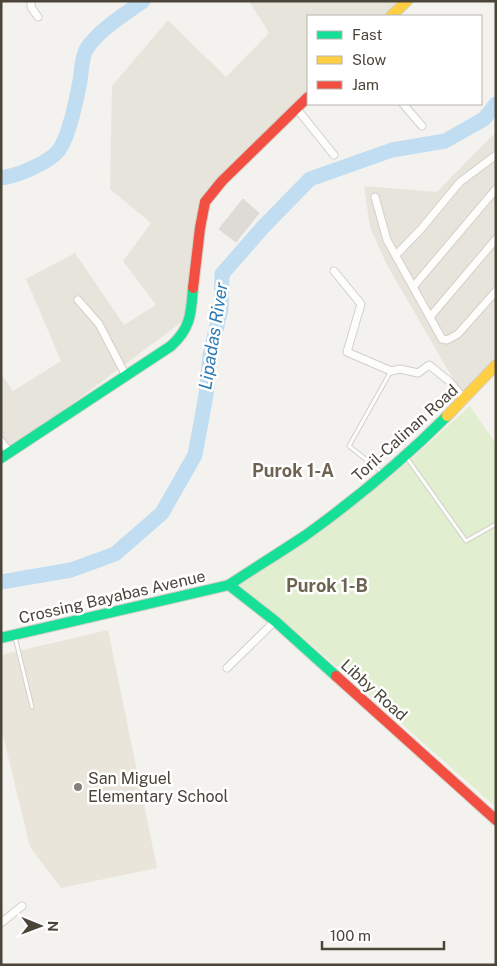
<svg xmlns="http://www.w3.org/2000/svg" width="497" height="966" viewBox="0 0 497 966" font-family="'Public Sans',sans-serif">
<rect width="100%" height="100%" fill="#f4f2ee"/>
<!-- residential -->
<g fill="#e7e4dc">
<path d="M 249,1 L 407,1 L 392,16 L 308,16 L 308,97 L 205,197 L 191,315 L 1,457 L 1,374 L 13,391 L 61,361 L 26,279 L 75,253 L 124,325 L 156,305 L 123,261 L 151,223 L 110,189 L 112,86 L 168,20 L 226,77 L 269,33 Z"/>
<path d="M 496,132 L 496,357 L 463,396 L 387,265 L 370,227 L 364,186 L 437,192 Z"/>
</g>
<!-- education -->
<path fill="#eae5da" d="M 108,630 L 157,868 L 61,888 L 30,847 L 1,727 L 1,655 Z"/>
<!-- green -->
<path fill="#e1eecf" d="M 470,406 L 496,444 L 496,807 L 319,651 L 237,583 L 311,538 L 400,469 Z"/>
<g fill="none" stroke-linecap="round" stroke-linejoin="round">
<!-- river -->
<g stroke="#c0ddf1" stroke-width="15">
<path d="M 1,178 C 17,176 49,163 59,150 C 69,136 77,98 80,81 C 82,70 81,58 87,48 C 100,29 125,14 143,1"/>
<path d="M 1,582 L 71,570 L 115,554 L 162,513 L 195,455 L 206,395 L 210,355 L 221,309 L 222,274 L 264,226 L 310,179 L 392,150 L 445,141 L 484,119 L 496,104"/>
</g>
</g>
<!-- building -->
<path fill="#dedbd6" stroke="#dcd9d4" d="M 243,199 L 259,213 L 236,242 L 219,229 Z"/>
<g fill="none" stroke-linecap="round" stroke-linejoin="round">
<defs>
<g id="lane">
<path d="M 407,458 L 466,541 L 496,524"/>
<path d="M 383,473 L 349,446 L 391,371"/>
<path d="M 15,637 L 32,707"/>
</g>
<g id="street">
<path d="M 31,1 L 31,7 L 38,17"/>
<path d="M 403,104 L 422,126"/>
<path d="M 297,109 L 334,155"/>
<path d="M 375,197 L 387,240 L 442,339 L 447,340 L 458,334 L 496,291"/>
<path d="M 396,255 L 421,229 L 460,182 L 496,155"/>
<path d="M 334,271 L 361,304 L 347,352 L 391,371 L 400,369 L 418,373 L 429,365 L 449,381 L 465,400"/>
<path d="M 413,287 L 496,189"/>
<path d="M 78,300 L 99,324 L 126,376"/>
<path d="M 430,317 L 496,239"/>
<path d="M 1,441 L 10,453"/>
<path d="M 227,668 L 275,621"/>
<path d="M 1,923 L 22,906"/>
</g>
<g id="fast">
<path d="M 1,458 L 171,346 C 191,328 191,313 193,288"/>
<path d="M 229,585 C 254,568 281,552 306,535 C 356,499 404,459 447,416"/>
<path d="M 1,638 L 229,585 L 275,621 L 336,676"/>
</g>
<g id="slow">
<path d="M 391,16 L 407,1"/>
<path d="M 447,416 L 496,365"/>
</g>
<g id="jam">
<path d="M 193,288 L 200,228 L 205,202 L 222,181 L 308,97"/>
<path d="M 336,676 L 496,820"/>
</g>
</defs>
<!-- lane casing -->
<use href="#lane" stroke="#d2d0cb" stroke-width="5"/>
<!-- street casing -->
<use href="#street" stroke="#d2d0cb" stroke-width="9"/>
<!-- fast casing -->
<use href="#fast" stroke="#d3cfc5" stroke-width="12"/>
<!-- slow casing -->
<use href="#slow" stroke="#d3cfc5" stroke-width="12"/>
<!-- jam casing -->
<use href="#jam" stroke="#d3cfc5" stroke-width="12"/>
<!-- lane -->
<use href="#lane" stroke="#fdfdfc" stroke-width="3"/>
<!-- street -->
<use href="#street" stroke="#fdfdfc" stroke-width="7"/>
<!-- fast -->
<use href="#fast" stroke="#16e098" stroke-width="10"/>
<!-- slow -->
<use href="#slow" stroke="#ffcf43" stroke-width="10"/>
<!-- jam -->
<use href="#jam" stroke="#f24e42" stroke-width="10"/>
</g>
<!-- markers -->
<circle fill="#868178" stroke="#fff" stroke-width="2" cx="78" cy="787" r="5"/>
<g text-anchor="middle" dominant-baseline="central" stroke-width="5" stroke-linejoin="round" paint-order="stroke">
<!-- street labels -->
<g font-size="16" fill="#4b4439" stroke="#fff">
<text transform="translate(405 433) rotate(-42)">Toril-Calinan Road</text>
<text transform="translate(112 597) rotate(-13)">Crossing Bayabas Avenue</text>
<text transform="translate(374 690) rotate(42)">Libby Road</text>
</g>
<!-- poi labels -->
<g font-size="16" fill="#4b4439" stroke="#fff" text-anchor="start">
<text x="88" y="778">San Miguel<tspan x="88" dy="18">Elementary School</tspan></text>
</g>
<!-- water labels -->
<g font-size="18" font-style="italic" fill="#2e7ab2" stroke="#fff">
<text transform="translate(213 336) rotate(-81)">Lipadas River</text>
</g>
<!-- neighbourhood labels -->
<g font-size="18" font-weight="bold" fill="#6e6250" stroke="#fff">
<text x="293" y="470">Purok 1-A</text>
<text x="327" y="585">Purok 1-B</text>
</g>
</g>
<!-- border -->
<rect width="497" height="966" fill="none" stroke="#4b4439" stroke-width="5"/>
<!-- legend -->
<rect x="307" y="15" width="175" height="90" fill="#ffffff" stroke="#b7b4b0"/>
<rect x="317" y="31" width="25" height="8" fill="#16e098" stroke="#b7b4b0"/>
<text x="352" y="40" font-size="15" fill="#4b4439">Fast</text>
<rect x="317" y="56" width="25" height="8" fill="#ffcf43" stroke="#b7b4b0"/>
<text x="352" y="65" font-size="15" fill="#4b4439">Slow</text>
<rect x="317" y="81" width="25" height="8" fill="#f24e42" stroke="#b7b4b0"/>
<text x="352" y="90" font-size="15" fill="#4b4439">Jam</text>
<!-- north arrow -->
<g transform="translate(40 926) rotate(91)" stroke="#ffffff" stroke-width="4" paint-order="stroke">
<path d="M0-4L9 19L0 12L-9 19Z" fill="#4b4439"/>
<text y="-8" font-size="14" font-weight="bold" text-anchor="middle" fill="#4b4439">N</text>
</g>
<!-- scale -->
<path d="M322 941v8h122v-8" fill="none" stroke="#4b4439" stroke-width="2.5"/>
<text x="330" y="941" font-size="15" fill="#4b4439" stroke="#ffffff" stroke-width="4" paint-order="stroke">100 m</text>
</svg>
